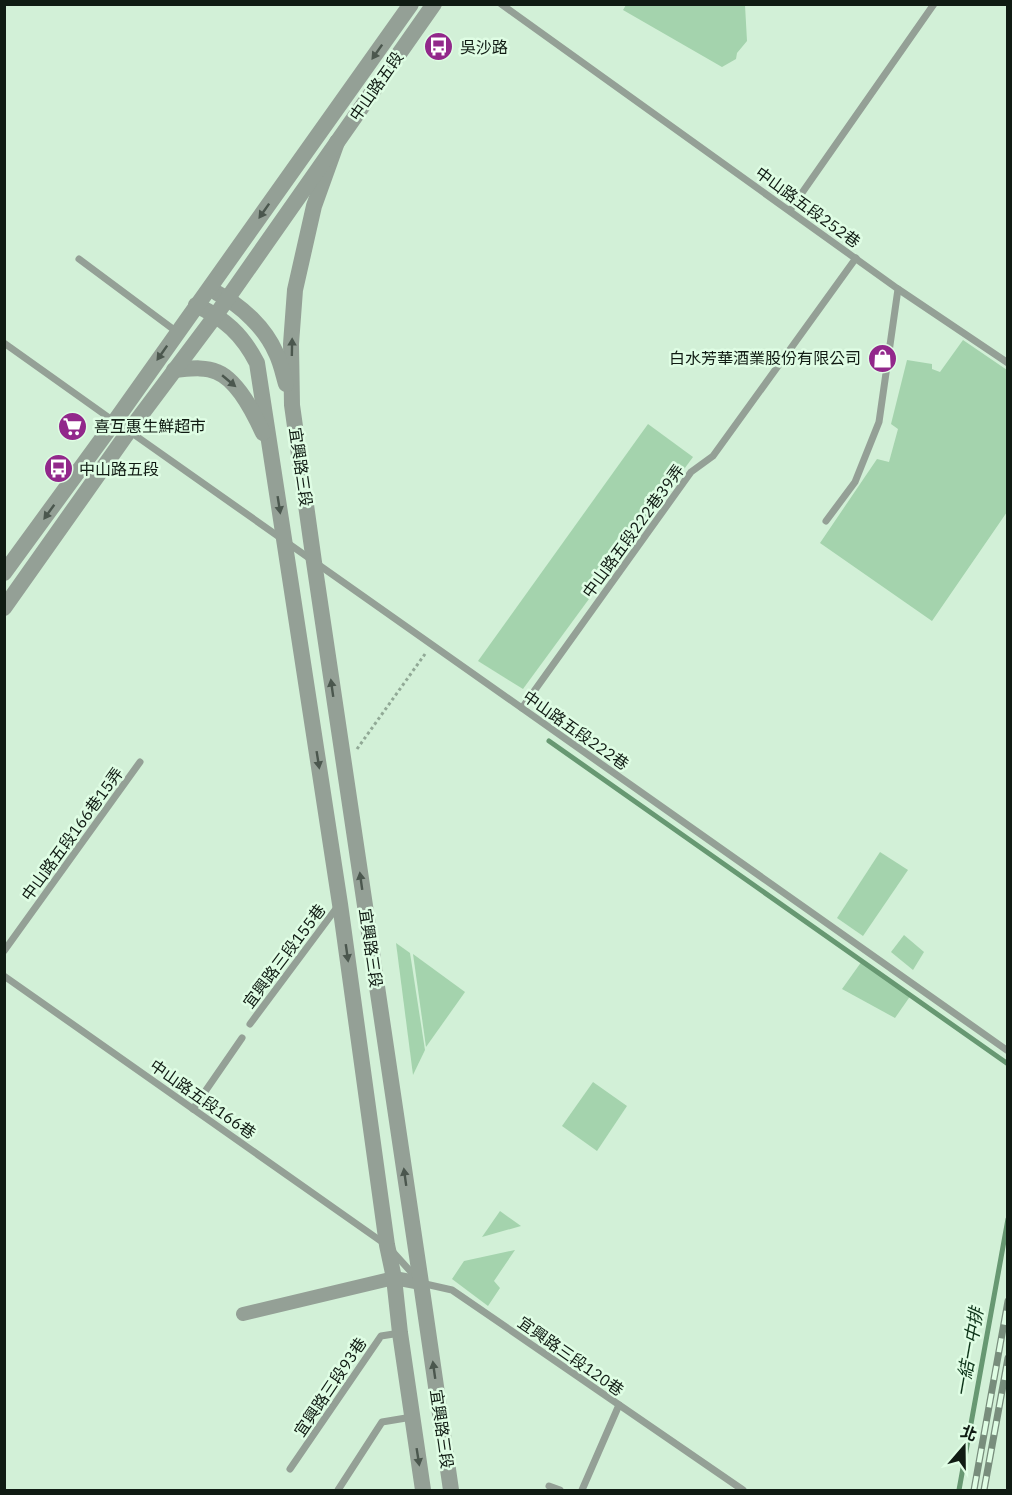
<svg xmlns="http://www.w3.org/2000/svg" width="1012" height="1495" viewBox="0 0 1012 1495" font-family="'IBM Plex Sans','Noto Sans TC',sans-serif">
<rect width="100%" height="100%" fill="#d2f0d7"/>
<!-- green -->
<g fill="#a4d3ad">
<path d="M 626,5 L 745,5 L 747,41 L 737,53 L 736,59 L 722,67 L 623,10 Z"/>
<path d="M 963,340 L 1007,370 L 1007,512 L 932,621 L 820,543 L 877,459 L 889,462 L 898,429 L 891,424 L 907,360 L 932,364 L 932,369 L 940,372 Z"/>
<path d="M 648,424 L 693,457 L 523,689 L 478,661 Z"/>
<path d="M 880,852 L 908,870 L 863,936 L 837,918 Z"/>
<path d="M 904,935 L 924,952 L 913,970 L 891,952 Z"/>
<path d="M 396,943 L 410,953 L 425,1050 L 413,1075 Z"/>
<path d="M 413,954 L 465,992 L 426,1047 Z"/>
<path d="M 862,961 L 911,995 L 895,1018 L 842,989 Z"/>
<path d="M 593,1082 L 627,1106 L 597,1151 L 562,1126 Z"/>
<path d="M 500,1211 L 521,1226 L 482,1237 Z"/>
<path d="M 515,1250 L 494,1281 L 500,1288 L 488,1306 L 452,1279 L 464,1261 Z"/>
</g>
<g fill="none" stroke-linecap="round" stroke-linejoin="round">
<!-- stream -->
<g stroke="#679872" stroke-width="5">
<path d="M 549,741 L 1008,1064"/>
<path d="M 959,1490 L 1008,1219"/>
</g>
<!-- path -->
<path stroke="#91a996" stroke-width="3" stroke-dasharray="3 3" stroke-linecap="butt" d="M 357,749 L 425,654"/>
<!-- service -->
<g stroke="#94a096" stroke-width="7">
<path d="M 501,4 L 898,289 L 879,422 L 855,482 L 826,521"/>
<path d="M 790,210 L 934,4"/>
<path d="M 79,259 L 177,332"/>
<path d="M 898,289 L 1008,363"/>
<path d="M 4,343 L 115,422"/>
<path d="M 129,431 L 1008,1051"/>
<path d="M 522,708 L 691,472 L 713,456 L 856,258"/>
<path d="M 4,951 L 140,762"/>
<path d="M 4,976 L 385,1244"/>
<path d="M 250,1024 L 338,906"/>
<path d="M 193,1109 L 242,1038"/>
<path d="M 393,1252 L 421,1283 L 452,1290 L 743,1490"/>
<path d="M 290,1469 L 381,1336 L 400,1333"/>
<path d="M 549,1486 L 560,1490"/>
<path d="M 338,1490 L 382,1422 L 412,1417"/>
<path d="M 582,1490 L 619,1405"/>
</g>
<!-- minor -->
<path stroke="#94a096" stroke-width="14" d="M 243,1314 L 394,1278 L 421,1283"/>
<!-- tertiary -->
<g stroke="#94a096" stroke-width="16">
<path d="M 337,142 L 314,206 L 295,290 L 291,344 L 292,405 L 314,562 L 421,1283 L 451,1490"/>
<path d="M 217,293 C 242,306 265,328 276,353 C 281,363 283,374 286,384"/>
<path d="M 196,305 C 225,319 242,334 257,363 L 340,904 L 387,1245 L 394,1278 L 400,1333 L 423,1490"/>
<path d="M 174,370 C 188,369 204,366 217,372 C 237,380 254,413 263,433"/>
<path d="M 4,573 L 115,421 L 411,4"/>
<path d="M 4,608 L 129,431 L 216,315 L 434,4"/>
</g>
<defs>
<g id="rail">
<path d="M 974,1490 L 1008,1301"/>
<path d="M 984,1490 L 1008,1358"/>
</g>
</defs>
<!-- rail casing -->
<use href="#rail" stroke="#788d7c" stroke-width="7"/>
<!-- rail -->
<use href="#rail" stroke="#dffde4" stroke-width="4.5" stroke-dasharray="14" stroke-linecap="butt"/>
</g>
<!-- one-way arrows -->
<defs><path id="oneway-solid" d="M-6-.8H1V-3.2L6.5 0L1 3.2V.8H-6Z" transform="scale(1.5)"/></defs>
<g fill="#4b574e">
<use href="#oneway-solid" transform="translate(377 52) rotate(125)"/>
<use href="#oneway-solid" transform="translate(264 211) rotate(125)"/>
<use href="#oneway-solid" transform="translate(292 347) rotate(-89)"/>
<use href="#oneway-solid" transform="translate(162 353) rotate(125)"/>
<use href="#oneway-solid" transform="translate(229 381) rotate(40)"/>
<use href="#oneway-solid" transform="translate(279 505) rotate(81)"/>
<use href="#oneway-solid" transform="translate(49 512) rotate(126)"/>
<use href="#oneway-solid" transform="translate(332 688) rotate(-98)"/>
<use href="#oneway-solid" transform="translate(318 760) rotate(81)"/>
<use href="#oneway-solid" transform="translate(361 881) rotate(-98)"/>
<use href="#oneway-solid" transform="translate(347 953) rotate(82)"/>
<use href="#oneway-solid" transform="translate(405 1177) rotate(-98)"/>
<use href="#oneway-solid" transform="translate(434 1370) rotate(-98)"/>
<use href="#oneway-solid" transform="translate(418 1457) rotate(81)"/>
</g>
<!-- icons -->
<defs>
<symbol id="bus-disc" viewBox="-11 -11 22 22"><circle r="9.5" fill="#92288b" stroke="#dffde4"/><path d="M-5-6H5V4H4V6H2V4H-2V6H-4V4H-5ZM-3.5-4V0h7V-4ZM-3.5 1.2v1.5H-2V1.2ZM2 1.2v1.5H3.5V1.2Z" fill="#fff"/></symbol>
<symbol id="shop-disc" viewBox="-11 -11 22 22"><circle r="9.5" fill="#92288b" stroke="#dffde4"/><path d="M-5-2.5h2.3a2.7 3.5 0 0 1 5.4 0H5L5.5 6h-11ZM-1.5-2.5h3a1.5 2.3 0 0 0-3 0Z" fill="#fff"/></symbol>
<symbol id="supermarket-disc" viewBox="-11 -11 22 22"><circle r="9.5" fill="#92288b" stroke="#dffde4"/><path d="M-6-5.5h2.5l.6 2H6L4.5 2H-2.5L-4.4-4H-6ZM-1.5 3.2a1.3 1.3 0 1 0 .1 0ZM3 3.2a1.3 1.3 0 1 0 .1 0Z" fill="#fff"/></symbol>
</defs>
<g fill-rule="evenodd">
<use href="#bus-disc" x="422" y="30" width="33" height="33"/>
<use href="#shop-disc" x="866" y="342" width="33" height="33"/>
<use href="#supermarket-disc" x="56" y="410" width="33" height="33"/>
<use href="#bus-disc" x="42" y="452" width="33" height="33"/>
</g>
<g text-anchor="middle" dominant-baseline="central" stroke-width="5" stroke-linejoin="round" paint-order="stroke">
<!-- poi labels -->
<g font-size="16" fill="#101b13" stroke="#dffde4" text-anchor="start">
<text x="460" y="47">吳沙路</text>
<text x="861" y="358" text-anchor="end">白水芳華酒業股份有限公司</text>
<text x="94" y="426">喜互惠生鮮超市</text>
<text x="79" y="469">中山路五段</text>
</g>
<!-- street labels -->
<g font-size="16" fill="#101b13" stroke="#dffde4">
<text transform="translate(376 86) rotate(-55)">中山路五段</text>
<text transform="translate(808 207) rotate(36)">中山路五段252巷</text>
<text transform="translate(301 467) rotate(82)">宜興路三段</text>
<text transform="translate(633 531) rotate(-54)">中山路五段222巷39弄</text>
<text transform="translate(576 730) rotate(35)">中山路五段222巷</text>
<text transform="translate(72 834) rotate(-54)">中山路五段166巷15弄</text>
<text transform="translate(371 948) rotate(82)">宜興路三段</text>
<text transform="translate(284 956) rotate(-53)">宜興路三段155巷</text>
<text transform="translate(203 1099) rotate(35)">中山路五段166巷</text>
<text transform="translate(571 1356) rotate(35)">宜興路三段120巷</text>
<text transform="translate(330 1387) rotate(-56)">宜興路三段93巷</text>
<text transform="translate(442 1429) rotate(82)">宜興路三段</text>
</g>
<!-- water labels -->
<g font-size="18" font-style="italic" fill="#0c3318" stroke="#dffde4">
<text transform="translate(969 1352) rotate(-80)">一結一中排</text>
</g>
</g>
<!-- border -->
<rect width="1012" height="1495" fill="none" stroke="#101b13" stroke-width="12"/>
<!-- north arrow -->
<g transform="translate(964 1447) rotate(20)" stroke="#dffde4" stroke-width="4.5" paint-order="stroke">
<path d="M0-4.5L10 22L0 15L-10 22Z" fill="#101b13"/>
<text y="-9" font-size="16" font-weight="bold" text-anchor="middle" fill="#101b13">北</text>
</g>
</svg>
